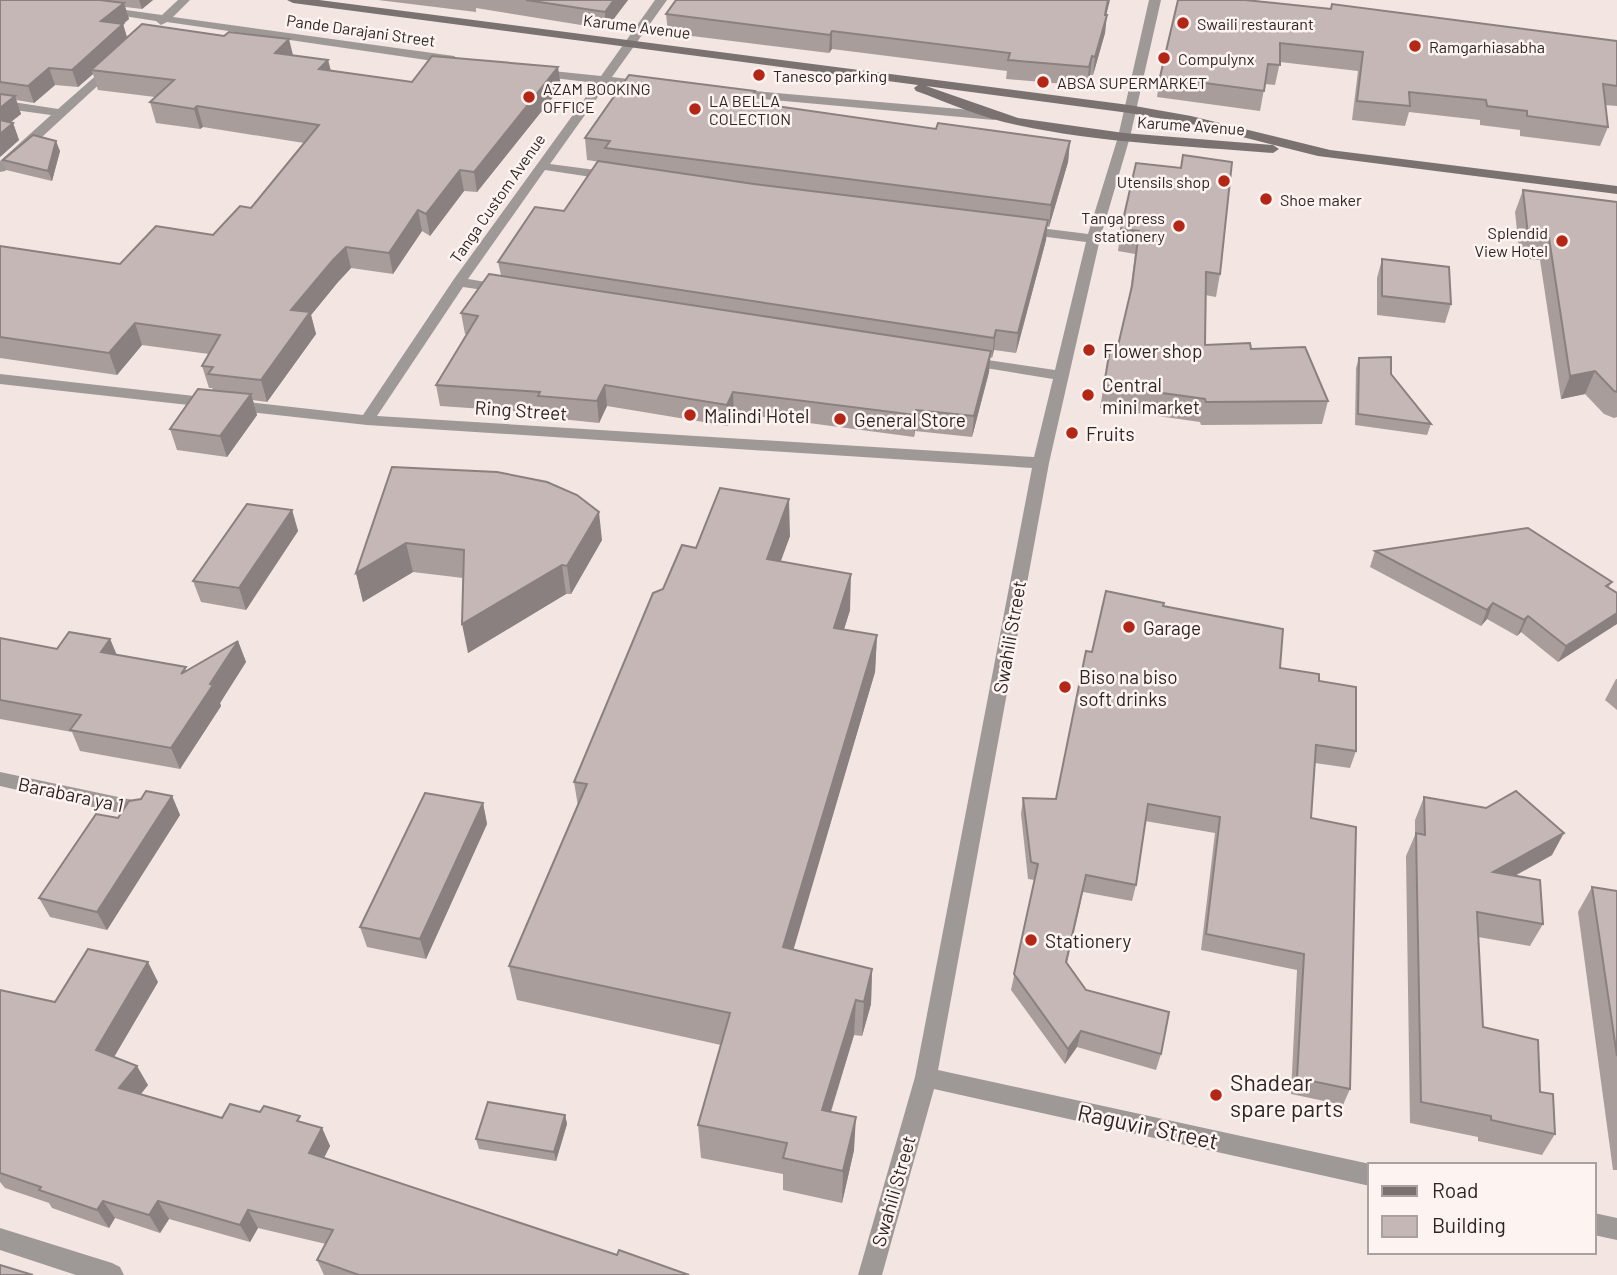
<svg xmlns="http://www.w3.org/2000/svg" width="1617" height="1275" viewBox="0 0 1617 1275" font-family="Barlow,sans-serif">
<rect width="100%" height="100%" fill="#f2e5e2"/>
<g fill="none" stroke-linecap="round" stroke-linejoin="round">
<!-- minor -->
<g fill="#9e9897" fill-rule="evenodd">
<path d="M 178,0 L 190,0 L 173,17 L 454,56 L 460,60 L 454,64 L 167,22 L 161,25 L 156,21 L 104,13 L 98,10 L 104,7 L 162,15 Z"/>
<path d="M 655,0 L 667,0 L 612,77 L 645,81 L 651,85 L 645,89 L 607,84 L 550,164 L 611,172 L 617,176 L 611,180 L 545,170 L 468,279 L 504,285 L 511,289 L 504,293 L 463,287 L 377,416 L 1034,457 L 1053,379 L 967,365 L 960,361 L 967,357 L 1055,370 L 1086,242 L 1024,234 L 1017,230 L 1024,226 L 1088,234 L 1118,137 L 1124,133 L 1128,134 L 1130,137 L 1100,239 L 1049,463 L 938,1070 L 1370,1164 L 1370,1186 L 934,1089 L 882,1275 L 858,1275 L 915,1077 L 1032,468 L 367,425 L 0,384 L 0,374 L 363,415 L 454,279 L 596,83 L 537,76 L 531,72 L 533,69 L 601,76 Z"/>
<path d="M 108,65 L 118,67 L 5,171 L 0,172 L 0,161 L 51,115 L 0,108 L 0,100 L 58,109 Z"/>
<path d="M 732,89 L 994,112 L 1000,116 L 994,120 L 728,96 L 728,90 Z"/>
<path d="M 0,772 L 142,802 L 149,805 L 152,810 L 149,815 L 142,818 L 0,786 Z"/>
<path d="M 1594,1213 L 1617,1218 L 1617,1240 L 1594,1235 Z"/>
<path d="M 0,1228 L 112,1263 L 120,1267 L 124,1275 L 76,1275 L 0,1250 Z"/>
</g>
<!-- tertiary -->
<path fill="#9e9897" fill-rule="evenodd" d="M 1149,0 L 1161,0 L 1130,137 L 1124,141 L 1118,137 Z"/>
<!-- secondary -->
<path fill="#7a7271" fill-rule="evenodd" d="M 287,0 L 319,0 L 1129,105 L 1191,116 L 1330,150 L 1617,186 L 1617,194 L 1318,156 L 1191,124 L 1129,113 L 926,86 L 1018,118 L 1124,133 L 1273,145 L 1279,149 L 1273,153 C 1188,146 1101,143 1017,125 C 982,118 949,103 916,91 L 914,88 L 918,85 L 293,3 Z"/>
</g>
<!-- wall -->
<g fill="#a99d9c">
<path d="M 0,0 L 153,0 L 142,9 L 125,7 L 129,19 L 123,24 L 127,37 L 328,60 L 331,71 L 412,82 L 561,87 L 477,192 L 464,191 L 430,236 L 422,231 L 393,274 L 351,268 L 338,282 L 311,315 L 316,334 L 267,402 L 253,400 L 257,415 L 227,457 L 177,450 L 170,429 L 213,390 L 212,388 L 209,388 L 202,366 L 209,354 L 142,345 L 117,375 L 0,358 L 0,246 L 120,264 L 213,235 L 251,208 L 304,143 L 203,127 L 200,129 L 156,123 L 150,102 L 155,97 L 98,90 L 93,74 L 78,87 L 55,85 L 34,103 L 16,100 L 21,114 L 10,122 L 13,123 L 19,140 L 0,157 Z"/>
<path d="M 378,0 L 628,0 L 606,29 L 476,8 L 476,12 Z"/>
<path d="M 1332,4 L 1617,41 L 1617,106 L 1605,105 L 1608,127 L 1600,146 L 1520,136 L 1520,130 L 1480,125 L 1480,120 L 1409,112 L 1405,126 L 1352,120 L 1358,71 L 1280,62 L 1275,85 L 1265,84 L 1260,111 L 1157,97 L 1160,77 L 1331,9 Z"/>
<path d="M 666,14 L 1106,15 L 1105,33 L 1093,75 L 1090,75 L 1087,86 L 1006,79 L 1007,71 L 832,49 L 829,53 L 668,33 Z"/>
<path d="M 755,91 L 755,103 L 936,129 L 1070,141 L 1068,162 L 1049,227 L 1047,226 L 1046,240 L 1016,353 L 994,350 L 992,358 L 990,357 L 989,372 L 972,437 L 915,431 L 914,437 L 734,413 L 728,426 L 607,406 L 599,423 L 541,417 L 541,413 L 440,406 L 436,385 L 467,334 L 465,334 L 461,313 L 501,275 L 498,262 L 564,211 L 607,163 L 587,160 L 585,138 Z"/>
<path d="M 60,151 L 52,181 L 6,170 L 3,160 Z"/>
<path d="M 1136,163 L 1220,274 L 1216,297 L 1205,295 L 1205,345 L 1251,349 L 1328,401 L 1322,424 L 1201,425 L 1200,422 L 1100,408 L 1110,349 L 1117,350 L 1130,293 L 1135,254 L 1118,251 L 1121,229 Z"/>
<path d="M 1523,190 L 1617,202 L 1617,417 L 1614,418 L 1604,414 L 1585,394 L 1561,399 L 1540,260 L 1520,258 L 1515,212 Z"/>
<path d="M 1382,259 L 1451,304 L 1445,323 L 1377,315 L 1377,278 Z"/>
<path d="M 1359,358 L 1391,374 L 1431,424 L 1427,435 L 1355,425 L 1356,368 Z"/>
<path d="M 392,467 L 602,540 L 571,594 L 566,594 L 468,653 L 463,578 L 413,572 L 363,602 L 356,573 Z"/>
<path d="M 292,510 L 298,531 L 246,610 L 201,602 L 193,581 Z"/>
<path d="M 790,536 L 780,562 L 850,610 L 844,629 L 877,635 L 875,672 L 793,949 L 872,969 L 871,1004 L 862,1036 L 854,1035 L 831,1112 L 854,1150 L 842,1203 L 783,1190 L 783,1174 L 701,1158 L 698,1125 L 721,1045 L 517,1000 L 509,966 L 578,806 L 574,782 L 663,589 L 696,548 Z"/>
<path d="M 1375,551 L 1612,582 L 1558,662 L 1521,632 L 1517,636 L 1487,619 L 1481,626 L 1370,567 Z"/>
<path d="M 1163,606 L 1280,668 L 1319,681 L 1356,751 L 1350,768 L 1315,763 L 1311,818 L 1350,1089 L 1343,1105 L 1291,1094 L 1297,970 L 1201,950 L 1215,833 L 1145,821 L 1136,885 L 1132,901 L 1083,892 L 1067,963 L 1086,990 L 1161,1054 L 1156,1070 L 1077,1047 L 1065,1064 L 1011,990 L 1035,880 L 1028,879 L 1021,814 L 1023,798 L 1056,799 L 1092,652 Z"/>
<path d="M 0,638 L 57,649 L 110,639 L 117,655 L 187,670 L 238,641 L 246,662 L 220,703 L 221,706 L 180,769 L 80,751 L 72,732 L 0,719 Z"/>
<path d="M 1616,679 L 1617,679 L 1617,710 L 1605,700 Z"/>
<path d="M 172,796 L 180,815 L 107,930 L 50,917 L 39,898 L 118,818 Z"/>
<path d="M 1424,797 L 1552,855 L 1515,876 L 1543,924 L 1530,946 L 1478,937 L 1483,1027 L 1540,1092 L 1555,1134 L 1542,1155 L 1478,1141 L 1478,1137 L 1410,1123 L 1406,856 L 1415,835 L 1415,820 Z"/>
<path d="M 483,803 L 487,824 L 426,959 L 367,947 L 360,927 Z"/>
<path d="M 1592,887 L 1617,891 L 1617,1170 L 1613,1170 L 1578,912 Z"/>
<path d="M 158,982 L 114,1057 L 148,1085 L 140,1094 L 222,1118 L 303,1123 L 322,1128 L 330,1146 L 324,1158 L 617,1255 L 689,1275 L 324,1275 L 317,1260 L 326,1244 L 258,1228 L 250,1242 L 169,1219 L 160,1233 L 115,1218 L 109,1228 L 52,1208 L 49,1203 L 5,1188 L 0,1182 L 0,990 L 55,1002 Z"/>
<path d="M 565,1115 L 567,1124 L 556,1161 L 479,1149 L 476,1139 Z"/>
</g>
<!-- shaded-wall -->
<g fill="#89807f">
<path d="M 139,0 L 153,0 L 142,9 Z"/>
<path d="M 614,0 L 628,0 L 606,29 L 605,12 Z"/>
<path d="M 1108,0 L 1110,0 L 1103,28 L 1107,15 L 1105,33 L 1093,75 L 1095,57 Z"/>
<path d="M 124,3 L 129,19 L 107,38 L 101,21 Z"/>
<path d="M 123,24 L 128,41 L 91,70 L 93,74 L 78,87 L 72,70 Z"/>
<path d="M 832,31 L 832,49 L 829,53 L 830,35 Z"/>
<path d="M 289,39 L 294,59 L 275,53 Z"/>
<path d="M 1092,56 L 1090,75 L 1087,86 L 1089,67 Z"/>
<path d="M 328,60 L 333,80 L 319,69 Z"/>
<path d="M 558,67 L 561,87 L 477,192 L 474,172 Z"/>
<path d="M 49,68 L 55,85 L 34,103 L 28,86 Z"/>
<path d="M 755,91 L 755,112 L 748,102 Z"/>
<path d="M 15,96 L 21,114 L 0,131 L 0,108 Z"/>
<path d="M 197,106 L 203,127 L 200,129 L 194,109 Z"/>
<path d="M 13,123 L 19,140 L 0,157 L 0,134 Z"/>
<path d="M 56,141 L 60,151 L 52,181 L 48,171 Z"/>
<path d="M 1070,141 L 1068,162 L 1049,227 L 1051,205 Z"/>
<path d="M 460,170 L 464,191 L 430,236 L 426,214 Z"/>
<path d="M 418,210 L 422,231 L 393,274 L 389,253 Z"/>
<path d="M 1048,220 L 1046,240 L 1016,353 L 1018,333 Z"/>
<path d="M 346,247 L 351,268 L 338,282 L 311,315 L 316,334 L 267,402 L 261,380 L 291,310 L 333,260 Z"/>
<path d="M 135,323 L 142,345 L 117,375 L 109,353 Z"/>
<path d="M 996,330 L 994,350 L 992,358 L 994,338 Z"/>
<path d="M 991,351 L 989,372 L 972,437 L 974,416 Z"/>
<path d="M 1595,371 L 1585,394 L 1561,399 L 1570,376 Z"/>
<path d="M 605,385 L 607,406 L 599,423 L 597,401 Z"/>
<path d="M 733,392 L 734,413 L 728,426 L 727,405 Z"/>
<path d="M 251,394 L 257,415 L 227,457 L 220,436 Z"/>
<path d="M 916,410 L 915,431 L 914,437 L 915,415 Z"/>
<path d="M 789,499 L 790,536 L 768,596 L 767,559 Z"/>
<path d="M 292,510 L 298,531 L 246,610 L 239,588 Z"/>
<path d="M 599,512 L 602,540 L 571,594 L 567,566 Z"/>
<path d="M 406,543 L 413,572 L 363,602 L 356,573 Z"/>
<path d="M 562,565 L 566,594 L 468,653 L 462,624 Z"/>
<path d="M 851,574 L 850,610 L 833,665 L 834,628 Z"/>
<path d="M 1493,603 L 1487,619 L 1481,626 L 1487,610 Z"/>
<path d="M 1617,613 L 1617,624 L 1558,662 L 1566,646 Z"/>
<path d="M 1528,616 L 1521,632 L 1517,636 L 1524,620 Z"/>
<path d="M 877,635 L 875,672 L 784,982 L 783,947 Z"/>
<path d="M 110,639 L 119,661 L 101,652 Z"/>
<path d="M 238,641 L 246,662 L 220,703 L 221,706 L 180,769 L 171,748 Z"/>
<path d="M 172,796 L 180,815 L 107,930 L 97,912 Z"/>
<path d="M 483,803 L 487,824 L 426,959 L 420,939 Z"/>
<path d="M 1564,833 L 1552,855 L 1481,894 L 1493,872 Z"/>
<path d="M 148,962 L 158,982 L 107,1069 L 96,1050 Z"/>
<path d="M 872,969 L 871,1004 L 862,1036 L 864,1002 Z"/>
<path d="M 856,1000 L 854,1035 L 821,1143 L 822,1110 Z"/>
<path d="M 1081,1031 L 1077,1047 L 1065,1064 L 1068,1049 Z"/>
<path d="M 137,1066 L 148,1085 L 131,1107 L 119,1088 Z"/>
<path d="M 565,1115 L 567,1124 L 556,1161 L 554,1152 Z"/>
<path d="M 856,1117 L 854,1150 L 842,1203 L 843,1171 Z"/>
<path d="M 322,1128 L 330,1146 L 317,1171 L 309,1153 Z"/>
<path d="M 103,1201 L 115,1218 L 109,1228 L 97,1210 Z"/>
<path d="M 158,1201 L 169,1219 L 160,1233 L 149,1215 Z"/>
<path d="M 248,1210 L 258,1228 L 250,1242 L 240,1225 Z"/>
</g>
<!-- building -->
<g fill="#c4b7b5" stroke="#89807f" stroke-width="2">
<path d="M 0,0 L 100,0 L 124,3 L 101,21 L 123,24 L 72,70 L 49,68 L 28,86 L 0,82 Z"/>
<path d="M 526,0 L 614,0 L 605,12 Z"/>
<path d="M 676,0 L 1108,0 L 1105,15 L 1107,15 L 1095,57 L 1092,56 L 1089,67 L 1008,60 L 1010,53 L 832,31 L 830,35 L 666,14 Z"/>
<path d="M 1178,0 L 1245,0 L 1331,9 L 1332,4 L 1617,41 L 1617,86 L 1603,84 L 1608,127 L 1527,116 L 1527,111 L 1487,106 L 1486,100 L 1409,92 L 1410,106 L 1357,101 L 1363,52 L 1280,43 L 1280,65 L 1268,64 L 1264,91 L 1160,77 Z"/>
<path d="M 142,24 L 224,36 L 229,32 L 289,39 L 275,53 L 328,60 L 319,69 L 412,82 L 432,56 L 558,67 L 474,172 L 460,170 L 426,214 L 418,210 L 389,253 L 346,247 L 333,260 L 291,310 L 310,312 L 261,380 L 208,374 L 213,367 L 202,366 L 220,335 L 135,323 L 109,353 L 0,337 L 0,246 L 120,264 L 156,226 L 213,235 L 240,206 L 251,208 L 319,125 L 197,106 L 194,109 L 150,102 L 174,80 L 91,70 Z"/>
<path d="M 629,75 L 755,91 L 748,102 L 936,129 L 938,123 L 1070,141 L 1051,205 L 605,148 L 610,141 L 585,138 Z"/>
<path d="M 0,94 L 15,96 L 0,108 Z"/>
<path d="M 0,120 L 13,123 L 0,134 Z"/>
<path d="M 33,135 L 56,141 L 48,171 L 3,160 Z"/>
<path d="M 1183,155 L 1232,162 L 1220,274 L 1206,272 L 1205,345 L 1250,343 L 1251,349 L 1305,347 L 1328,401 L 1206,402 L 1205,399 L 1104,385 L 1110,349 L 1117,350 L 1132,286 L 1139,231 L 1121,229 L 1136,163 L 1181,168 Z"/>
<path d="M 598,161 L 754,184 L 1048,220 L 1018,333 L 996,330 L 994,338 L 498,262 L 535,207 L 564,211 Z"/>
<path d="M 1523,190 L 1617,202 L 1617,392 L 1614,391 L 1595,371 L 1570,376 L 1549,238 L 1528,235 Z"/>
<path d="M 1382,259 L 1449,267 L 1451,304 L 1382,296 Z"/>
<path d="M 489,274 L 991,351 L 974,416 L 916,410 L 915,415 L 733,392 L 727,405 L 605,385 L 597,401 L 538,396 L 540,392 L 436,385 L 478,316 L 461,313 Z"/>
<path d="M 1391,357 L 1391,374 L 1431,424 L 1358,414 L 1359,358 Z"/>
<path d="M 198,389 L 251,394 L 220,436 L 170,429 Z"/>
<path d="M 392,467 L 497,472 L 547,482 L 577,495 L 599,512 L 567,566 L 562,565 L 462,624 L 464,550 L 406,543 L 356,573 Z"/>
<path d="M 720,488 L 789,499 L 767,559 L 851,574 L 834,628 L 877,635 L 783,947 L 872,969 L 864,1002 L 856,1000 L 822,1110 L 856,1117 L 843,1171 L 783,1158 L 787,1143 L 698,1125 L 730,1013 L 509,966 L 587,784 L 574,782 L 653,593 L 663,589 L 682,545 L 696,548 Z"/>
<path d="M 247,504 L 292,510 L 239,588 L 193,581 Z"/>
<path d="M 1528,528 L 1612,582 L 1606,586 L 1617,593 L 1617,613 L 1566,646 L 1528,616 L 1524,620 L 1493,603 L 1487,610 L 1375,551 Z"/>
<path d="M 1106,591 L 1164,603 L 1163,606 L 1283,629 L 1280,668 L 1319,674 L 1319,681 L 1356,687 L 1356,751 L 1316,745 L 1311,818 L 1356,827 L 1350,1089 L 1297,1078 L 1304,954 L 1206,934 L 1220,817 L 1148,804 L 1136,885 L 1086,875 L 1066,962 L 1086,990 L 1169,1012 L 1161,1054 L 1081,1031 L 1068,1049 L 1014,974 L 1038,864 L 1031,862 L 1023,798 L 1056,799 L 1086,651 L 1092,652 Z"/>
<path d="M 69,632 L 110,639 L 101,652 L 186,667 L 181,674 L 238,641 L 210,684 L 213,685 L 171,748 L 70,730 L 81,715 L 0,700 L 0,638 L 57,649 Z"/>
<path d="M 146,791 L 172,796 L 97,912 L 39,898 L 96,814 L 118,818 L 129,801 L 141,799 Z"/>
<path d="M 1516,791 L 1564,833 L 1493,872 L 1540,880 L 1543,924 L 1477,912 L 1483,1027 L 1538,1040 L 1540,1092 L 1553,1094 L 1555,1134 L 1491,1120 L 1491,1116 L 1421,1102 L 1416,833 L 1425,835 L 1424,797 L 1486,808 Z"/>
<path d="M 425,793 L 483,803 L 420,939 L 360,927 Z"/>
<path d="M 1592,887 L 1617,891 L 1617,1056 Z"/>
<path d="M 88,949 L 148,962 L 96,1050 L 137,1066 L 119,1088 L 222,1118 L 230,1104 L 260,1112 L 264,1106 L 300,1116 L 297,1121 L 322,1128 L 309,1153 L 617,1255 L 619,1250 L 689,1275 L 359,1275 L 317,1260 L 333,1230 L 248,1210 L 240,1225 L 158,1201 L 149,1215 L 103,1201 L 97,1210 L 39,1190 L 41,1187 L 0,1173 L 0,990 L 55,1002 Z"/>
<path d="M 488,1102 L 565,1115 L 554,1152 L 476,1139 Z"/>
<path d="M 0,1265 L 33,1275 L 0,1275 Z"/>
</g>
<!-- markers -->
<g fill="#b42616" stroke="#fdf3f0" stroke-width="2.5">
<circle cx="1183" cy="23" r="7"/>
<circle cx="1415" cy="46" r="7"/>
<circle cx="1164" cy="58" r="7"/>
<circle cx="759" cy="75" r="7"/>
<circle cx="1043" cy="82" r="7"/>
<circle cx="529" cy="97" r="7"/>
<circle cx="695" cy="109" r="7"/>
<circle cx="1224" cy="181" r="7"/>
<circle cx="1266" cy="199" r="7"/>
<circle cx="1179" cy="226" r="7"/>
<circle cx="1562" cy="241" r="7"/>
<circle cx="1089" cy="350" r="7"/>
<circle cx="1088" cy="395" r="7"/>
<circle cx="690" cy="415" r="7"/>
<circle cx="840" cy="419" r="7"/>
<circle cx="1072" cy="433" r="7"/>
<circle cx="1129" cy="627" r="7"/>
<circle cx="1065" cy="687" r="7"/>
<circle cx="1031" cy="940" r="7"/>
<circle cx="1216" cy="1095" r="7"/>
</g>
<g text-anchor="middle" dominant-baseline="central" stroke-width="5" stroke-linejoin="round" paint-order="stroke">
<!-- far-poi labels -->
<g font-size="16" fill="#2c2726" stroke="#fdf3f0" text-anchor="start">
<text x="1197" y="23">Swaili restaurant</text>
<text x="1429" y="46">Ramgarhiasabha</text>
<text x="1178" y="58">Compulynx</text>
<text x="773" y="75">Tanesco parking</text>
<text x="1057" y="82">ABSA SUPERMARKET</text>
<text x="543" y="88">AZAM BOOKING<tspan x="543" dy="18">OFFICE</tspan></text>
<text x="709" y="100">LA BELLA<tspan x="709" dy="18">COLECTION</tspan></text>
<text x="1210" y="181" text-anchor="end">Utensils shop</text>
<text x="1280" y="199">Shoe maker</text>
<text x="1165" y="217" text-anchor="end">Tanga press<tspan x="1165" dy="18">stationery</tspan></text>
<text x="1548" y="232" text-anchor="end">Splendid<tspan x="1548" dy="18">View Hotel</tspan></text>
</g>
<!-- far-street labels -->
<g font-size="16" fill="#2c2726" stroke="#fdf3f0">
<text transform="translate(637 26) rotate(7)">Karume Avenue</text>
<text transform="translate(361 30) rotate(8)">Pande Darajani Street</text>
<text transform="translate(1191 125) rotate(4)">Karume Avenue</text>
<text transform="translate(497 198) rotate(-55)">Tanga Custom Avenue</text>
</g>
<!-- poi labels -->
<g font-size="19" fill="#2c2726" stroke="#fdf3f0" text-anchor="start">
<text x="1103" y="350">Flower shop</text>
<text x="1102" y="384">Central<tspan x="1102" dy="22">mini market</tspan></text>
<text x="704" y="415">Malindi Hotel</text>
<text x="854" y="419">General Store</text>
<text x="1086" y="433">Fruits</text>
<text x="1143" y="627">Garage</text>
<text x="1079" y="676">Biso na biso<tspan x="1079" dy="22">soft drinks</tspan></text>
<text x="1045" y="940">Stationery</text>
</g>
<!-- street labels -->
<g font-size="19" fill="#2c2726" stroke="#fdf3f0">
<text transform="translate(521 410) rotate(4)">Ring Street</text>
<text transform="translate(1009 637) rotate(-80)">Swahili Street</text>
<text transform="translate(71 794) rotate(12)">Barabara ya 1</text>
<text transform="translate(893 1191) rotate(-74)">Swahili Street</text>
</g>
<!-- near-poi labels -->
<g font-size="23" fill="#2c2726" stroke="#fdf3f0" text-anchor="start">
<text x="1230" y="1082">Shadear<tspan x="1230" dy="26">spare parts</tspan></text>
</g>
<!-- near-street labels -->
<g font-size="23" fill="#2c2726" stroke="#fdf3f0">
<text transform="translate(1148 1126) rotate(12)">Raguvir Street</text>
</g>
</g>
<!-- legend -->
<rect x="1368" y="1163" width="228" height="91" fill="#fdf3f0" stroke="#a9a19f" stroke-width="2"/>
<rect x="1382" y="1186" width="35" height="10" fill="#7a7271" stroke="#a9a19f" stroke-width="2"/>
<text x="1432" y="1198" font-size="21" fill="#2c2726">Road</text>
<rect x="1382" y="1216" width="35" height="21" fill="#c4b7b5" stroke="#a9a19f" stroke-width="2"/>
<text x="1432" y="1233" font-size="21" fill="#2c2726">Building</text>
</svg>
